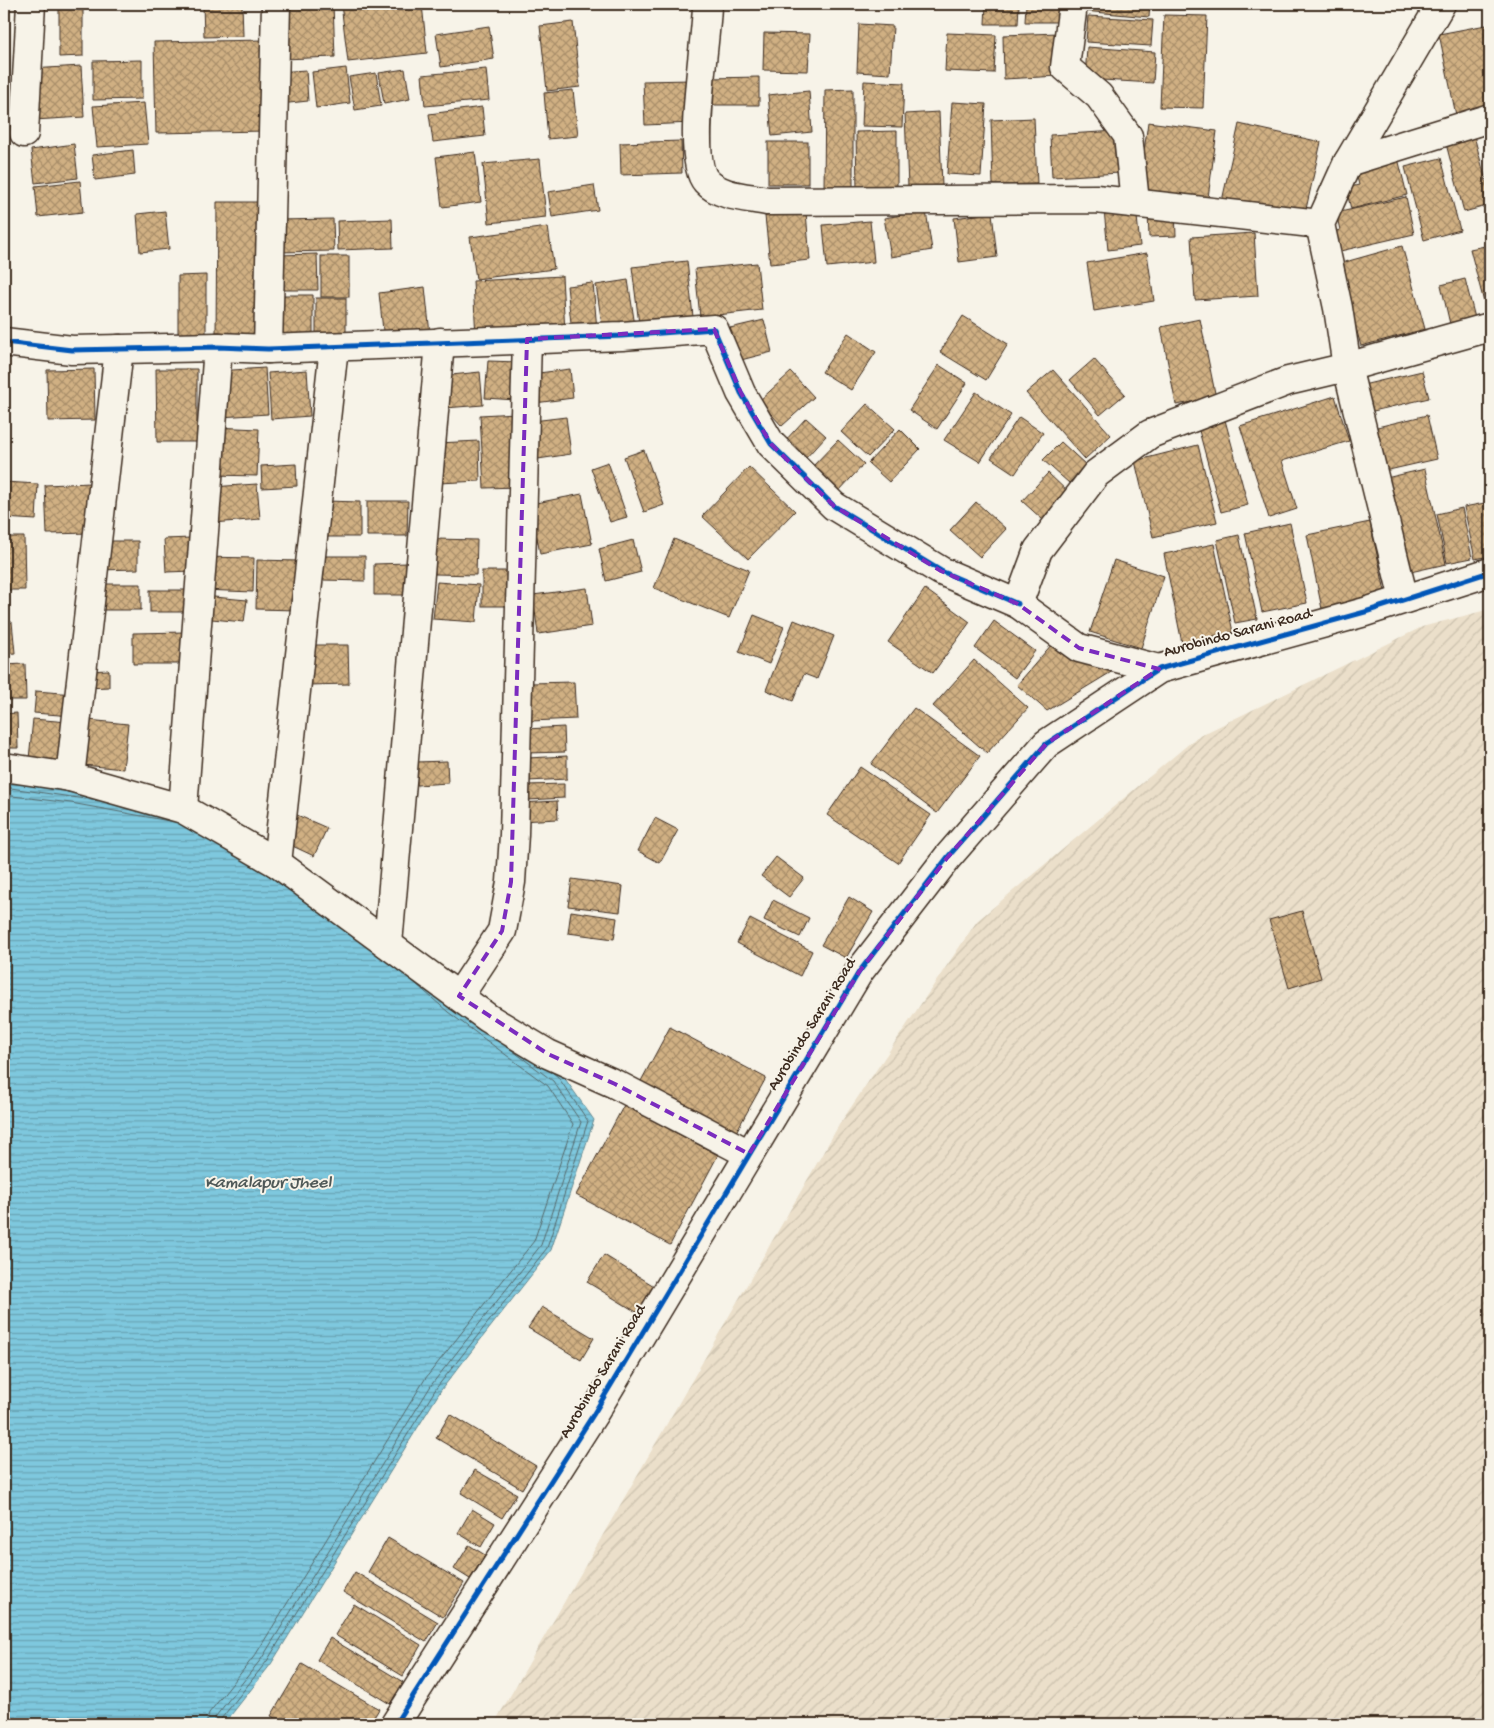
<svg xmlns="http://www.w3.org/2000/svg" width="1494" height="1728" viewBox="0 0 1494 1728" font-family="'Gochi Hand',sans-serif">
<defs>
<pattern id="industrial-furrows" width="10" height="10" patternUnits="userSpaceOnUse" patternTransform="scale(1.25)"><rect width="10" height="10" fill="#ebdfca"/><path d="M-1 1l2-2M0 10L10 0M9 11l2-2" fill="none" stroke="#cac0ad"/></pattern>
<pattern id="water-rules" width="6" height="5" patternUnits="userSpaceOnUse" patternTransform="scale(1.25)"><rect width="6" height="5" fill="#7ec8de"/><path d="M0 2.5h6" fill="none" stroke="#68a3b3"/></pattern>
<pattern id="building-cross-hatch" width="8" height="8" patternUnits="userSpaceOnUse" patternTransform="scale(1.25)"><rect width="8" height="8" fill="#d0b083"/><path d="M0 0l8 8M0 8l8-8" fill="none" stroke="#aa8f6b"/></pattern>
</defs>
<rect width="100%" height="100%" fill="#f7f3e8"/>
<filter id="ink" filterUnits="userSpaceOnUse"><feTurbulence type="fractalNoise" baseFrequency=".02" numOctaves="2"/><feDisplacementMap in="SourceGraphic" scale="10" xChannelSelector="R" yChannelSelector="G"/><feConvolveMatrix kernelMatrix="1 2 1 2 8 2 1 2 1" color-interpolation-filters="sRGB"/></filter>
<g filter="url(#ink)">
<!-- industrial -->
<path fill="url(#industrial-furrows)" d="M 1490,609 L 1490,1724 L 494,1724 L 839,1125 L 977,921 L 1197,737 L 1422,627 Z"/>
<!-- water -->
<path fill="url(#water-rules)" stroke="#638991" d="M 4,776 L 207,808 L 561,1073 L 594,1120 L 551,1250 L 441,1390 L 271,1664 L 224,1724 L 4,1724 Z"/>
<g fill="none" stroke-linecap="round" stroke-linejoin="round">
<!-- shore -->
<g stroke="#56696b" stroke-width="1">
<path d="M 4,787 L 98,801"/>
<path d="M 4,795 L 71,803 L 169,821"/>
<path d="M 206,1724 L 209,1713 L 256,1654 L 425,1379 L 534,1241 L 573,1124 L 548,1086 L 448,1012 L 408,977"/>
<path d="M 214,1724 L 216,1716 L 262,1658 L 432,1384 L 541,1245 L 581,1122 L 553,1081 L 509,1048"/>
<path d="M 220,1724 L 221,1719 L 267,1661 L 437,1387 L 547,1248 L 588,1121 L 558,1077 L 552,1072"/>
</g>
</g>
<!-- building -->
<g fill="url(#building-cross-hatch)" stroke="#3b2a1e">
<path d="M 59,4 L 83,4 L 83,56 L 59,57 Z"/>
<path d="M 203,4 L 242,4 L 243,36 L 204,37 Z"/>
<path d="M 280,4 L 333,4 L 335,57 L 283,59 Z"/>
<path d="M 341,4 L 422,4 L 427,53 L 348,62 Z"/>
<path d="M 986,4 L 1019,4 L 1018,24 L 985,24 Z"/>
<path d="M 1026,4 L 1059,4 L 1058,22 L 1025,22 Z"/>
<path d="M 1084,4 L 1150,4 L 1149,17 L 1083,11 Z"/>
<path d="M 1164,15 L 1207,16 L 1203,108 L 1160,107 Z"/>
<path d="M 1088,16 L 1153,20 L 1151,46 L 1086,42 Z"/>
<path d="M 573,22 L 580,87 L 547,91 L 540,26 Z"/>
<path d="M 859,24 L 893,26 L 890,74 L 857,72 Z"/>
<path d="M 1486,25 L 1490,43 L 1490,113 L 1457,120 L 1439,34 Z"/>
<path d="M 489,26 L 494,59 L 441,67 L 436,34 Z"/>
<path d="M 764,33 L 810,34 L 808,71 L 763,70 Z"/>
<path d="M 947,33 L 996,35 L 994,73 L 945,71 Z"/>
<path d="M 1058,33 L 1059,76 L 1004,79 L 1003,35 Z"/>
<path d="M 265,40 L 266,131 L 156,133 L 154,42 Z"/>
<path d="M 1087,47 L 1155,52 L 1153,83 L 1085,79 Z"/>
<path d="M 142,60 L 142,99 L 93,100 L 93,61 Z"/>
<path d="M 81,66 L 84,117 L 34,120 L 31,69 Z"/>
<path d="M 346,68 L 350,103 L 316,108 L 312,72 Z"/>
<path d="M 405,69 L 410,99 L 384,104 L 379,73 Z"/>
<path d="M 486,69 L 489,100 L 425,106 L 422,75 Z"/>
<path d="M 306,70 L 308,101 L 280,104 L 277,72 Z"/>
<path d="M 376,73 L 381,106 L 355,110 L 349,77 Z"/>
<path d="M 759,77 L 759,105 L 710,105 L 710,78 Z"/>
<path d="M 692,80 L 693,123 L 645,125 L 643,81 Z"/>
<path d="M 864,81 L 904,83 L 902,127 L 862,126 Z"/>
<path d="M 853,89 L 853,190 L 824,190 L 825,90 Z"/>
<path d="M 573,90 L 578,136 L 548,139 L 544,93 Z"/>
<path d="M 809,91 L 812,132 L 772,136 L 768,95 Z"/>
<path d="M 952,102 L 986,104 L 981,176 L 947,174 Z"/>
<path d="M 144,103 L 148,144 L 97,147 L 93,106 Z"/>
<path d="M 482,107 L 485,136 L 433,142 L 429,114 Z"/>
<path d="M 939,112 L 942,186 L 908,187 L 905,114 Z"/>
<path d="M 1034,118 L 1037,184 L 993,185 L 991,120 Z"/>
<path d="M 1148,122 L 1217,131 L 1207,205 L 1138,196 Z"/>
<path d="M 1239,124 L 1321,142 L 1304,218 L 1222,201 Z"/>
<path d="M 897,131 L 897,189 L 857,190 L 856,132 Z"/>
<path d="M 1118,131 L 1120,173 L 1052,177 L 1050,135 Z"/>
<path d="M 1473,132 L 1490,196 L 1490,205 L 1464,212 L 1445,140 Z"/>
<path d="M 681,141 L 682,173 L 621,175 L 620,143 Z"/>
<rect x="768" y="142" width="40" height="42"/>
<path d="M 74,144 L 78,178 L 35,183 L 31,150 Z"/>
<path d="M 133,150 L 135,175 L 95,180 L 92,155 Z"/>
<path d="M 475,152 L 481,202 L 442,207 L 436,157 Z"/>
<path d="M 1397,154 L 1407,195 L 1351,209 L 1346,188 L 1359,185 L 1356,173 L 1367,171 L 1364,162 Z"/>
<path d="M 1441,158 L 1460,230 L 1424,240 L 1405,167 Z"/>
<path d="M 540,159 L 546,217 L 489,223 L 483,164 Z"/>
<path d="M 80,181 L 83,212 L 38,217 L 35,186 Z"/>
<path d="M 594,185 L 598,210 L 552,217 L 548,192 Z"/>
<path d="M 1406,197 L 1414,234 L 1336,252 L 1332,232 L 1340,230 L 1336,213 Z"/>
<path d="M 217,202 L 261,202 L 261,337 L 216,337 Z"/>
<path d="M 1136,207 L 1140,246 L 1108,250 L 1104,210 Z"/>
<path d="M 1175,210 L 1176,236 L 1149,237 L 1148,212 Z"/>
<path d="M 165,211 L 169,249 L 140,252 L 137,214 Z"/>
<path d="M 926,211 L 932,250 L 891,257 L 884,218 Z"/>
<path d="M 806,212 L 810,260 L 770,264 L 765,216 Z"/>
<path d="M 992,213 L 997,257 L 959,262 L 954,218 Z"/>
<path d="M 333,219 L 334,251 L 279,252 L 278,220 Z"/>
<path d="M 392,219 L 393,248 L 338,250 L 337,221 Z"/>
<path d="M 870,221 L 874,262 L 827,267 L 823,225 Z"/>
<path d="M 548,227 L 554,269 L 476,279 L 470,237 Z"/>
<path d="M 1254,233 L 1258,296 L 1195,300 L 1191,237 Z"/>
<path d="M 1490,245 L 1490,305 L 1485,306 L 1470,249 Z"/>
<path d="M 1402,246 L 1425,329 L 1361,346 L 1338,264 Z"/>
<path d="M 1147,253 L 1154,301 L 1094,311 L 1087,263 Z"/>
<path d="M 317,254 L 318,290 L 278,290 L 278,255 Z"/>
<rect x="321" y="256" width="28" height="41"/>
<path d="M 687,261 L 694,326 L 640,332 L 632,267 Z"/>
<path d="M 757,263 L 762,310 L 700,317 L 695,269 Z"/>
<path d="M 206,275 L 206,338 L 178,338 L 178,276 Z"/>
<path d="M 562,276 L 565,333 L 476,338 L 473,281 Z"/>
<path d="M 1465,279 L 1475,318 L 1450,324 L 1441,285 Z"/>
<path d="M 628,280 L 635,326 L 603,331 L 596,285 Z"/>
<path d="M 593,283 L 597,330 L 572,332 L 567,286 Z"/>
<path d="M 425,287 L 430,334 L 384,340 L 379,293 Z"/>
<path d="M 276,295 L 313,295 L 313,344 L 276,345 Z"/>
<rect x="316" y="298" width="30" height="44"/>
<path d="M 963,316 L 1008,344 L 986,380 L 940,352 Z"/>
<path d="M 1200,319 L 1216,398 L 1176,405 L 1161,327 Z"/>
<path d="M 764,320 L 772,352 L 737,361 L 730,328 Z"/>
<path d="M 848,333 L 876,352 L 851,390 L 822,372 Z"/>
<path d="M 1094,359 L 1125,394 L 1100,415 L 1070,380 Z"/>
<path d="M 488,361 L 518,362 L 516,400 L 485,398 Z"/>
<path d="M 939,365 L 967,383 L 937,429 L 909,410 Z"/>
<path d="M 265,368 L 268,414 L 220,417 L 217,371 Z"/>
<path d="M 94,369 L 95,420 L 48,421 L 47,370 Z"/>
<path d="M 156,369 L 197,369 L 197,442 L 157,442 Z"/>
<path d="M 570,369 L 573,398 L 535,403 L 531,374 Z"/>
<path d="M 307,370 L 310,416 L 271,419 L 268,373 Z"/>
<path d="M 1053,370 L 1111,435 L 1085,459 L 1026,393 Z"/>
<path d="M 1422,371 L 1429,398 L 1369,412 L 1363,385 Z"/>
<path d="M 480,372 L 483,405 L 445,408 L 442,376 Z"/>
<path d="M 791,372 L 814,397 L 782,426 L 759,401 Z"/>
<path d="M 976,392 L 1011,415 L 980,462 L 944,440 Z"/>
<path d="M 1335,396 L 1349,441 L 1282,461 L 1297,509 L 1269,518 L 1240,426 Z"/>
<path d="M 867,404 L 895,429 L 868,457 L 841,432 Z"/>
<path d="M 516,413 L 519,487 L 484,488 L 480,415 Z"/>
<path d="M 1427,415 L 1437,459 L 1380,472 L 1369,429 Z"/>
<path d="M 566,417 L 571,454 L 538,459 L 533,421 Z"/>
<path d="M 1019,417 L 1043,433 L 1015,474 L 991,458 Z"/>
<path d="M 806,418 L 826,436 L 804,460 L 784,442 Z"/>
<path d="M 1225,420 L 1248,505 L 1221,512 L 1198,427 Z"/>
<path d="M 215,427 L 259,429 L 257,476 L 213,475 Z"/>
<path d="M 900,429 L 920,449 L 889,482 L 868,463 Z"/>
<path d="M 838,440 L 864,464 L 838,492 L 812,467 Z"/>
<path d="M 479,441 L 480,481 L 439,483 L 438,443 Z"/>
<path d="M 1061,442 L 1086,465 L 1069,483 L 1043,460 Z"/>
<path d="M 1198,445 L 1217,522 L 1153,537 L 1135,461 Z"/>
<path d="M 644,450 L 664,505 L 644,512 L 624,457 Z"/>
<path d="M 608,462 L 627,517 L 610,522 L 591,468 Z"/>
<path d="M 296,464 L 297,486 L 262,488 L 261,466 Z"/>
<path d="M 749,467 L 795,511 L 748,559 L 702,516 Z"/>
<path d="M 1425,469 L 1446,564 L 1406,573 L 1386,478 Z"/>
<path d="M 1048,473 L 1069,493 L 1043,520 L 1022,501 Z"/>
<path d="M 4,482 L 38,484 L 36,520 L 4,518 Z"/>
<path d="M 91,483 L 92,533 L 47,534 L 45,485 Z"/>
<path d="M 257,484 L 260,519 L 214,523 L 211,487 Z"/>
<path d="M 582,494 L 592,544 L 540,554 L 531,504 Z"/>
<path d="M 325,501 L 360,502 L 360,537 L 325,537 Z"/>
<path d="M 367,501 L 408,501 L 407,536 L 367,536 Z"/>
<path d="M 976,502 L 1006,529 L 980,557 L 950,530 Z"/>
<path d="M 1490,502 L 1490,556 L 1475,559 L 1464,507 Z"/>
<path d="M 1462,508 L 1472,558 L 1447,563 L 1437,514 Z"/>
<path d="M 1370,522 L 1386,596 L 1322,609 L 1307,535 Z"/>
<path d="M 1290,523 L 1307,603 L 1262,612 L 1245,533 Z"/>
<path d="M 1239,535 L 1257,619 L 1235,623 L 1217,540 Z"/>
<path d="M 4,537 L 24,537 L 25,590 L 4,590 Z"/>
<path d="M 191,538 L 193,571 L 166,572 L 164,539 Z"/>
<path d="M 436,539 L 477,540 L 476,575 L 435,574 Z"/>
<path d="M 674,539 L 749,570 L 729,618 L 654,588 Z"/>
<path d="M 633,540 L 641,572 L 606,581 L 599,549 Z"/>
<path d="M 98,541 L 138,541 L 138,569 L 98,570 Z"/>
<path d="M 1214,544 L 1233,632 L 1182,643 L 1164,554 Z"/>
<path d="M 323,556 L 365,556 L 365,581 L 323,580 Z"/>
<path d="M 204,557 L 254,558 L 253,592 L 203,590 Z"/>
<path d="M 257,560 L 298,561 L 297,610 L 256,609 Z"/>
<path d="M 1114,560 L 1164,576 L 1141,648 L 1090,632 Z"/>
<path d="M 408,563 L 408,595 L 374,595 L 374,564 Z"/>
<rect x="482" y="571" width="32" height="35"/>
<path d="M 437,582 L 479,585 L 476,622 L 433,619 Z"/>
<path d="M 95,584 L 141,584 L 141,610 L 94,610 Z"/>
<path d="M 587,588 L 592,626 L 538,634 L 533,595 Z"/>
<path d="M 925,589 L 970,622 L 933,673 L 888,642 Z"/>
<rect x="150" y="590" width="43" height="22"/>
<path d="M 203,596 L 247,600 L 244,622 L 201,618 Z"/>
<path d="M 754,615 L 784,627 L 769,664 L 739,652 Z"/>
<path d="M 794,620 L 834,636 L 817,679 L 804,674 L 793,701 L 766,690 Z"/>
<path d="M 994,621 L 1035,651 L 1015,678 L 975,648 Z"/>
<path d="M 12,622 L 15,653 L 4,654 L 4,623 Z"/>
<path d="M 186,632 L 187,664 L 133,664 L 133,633 Z"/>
<path d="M 1052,644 L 1113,671 L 1047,711 L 1017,685 Z"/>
<path d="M 307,645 L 348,645 L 349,684 L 308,685 Z"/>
<path d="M 974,660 L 1028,708 L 987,753 L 933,706 Z"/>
<path d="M 25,664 L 26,700 L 4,700 L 4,665 Z"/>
<path d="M 109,670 L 109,687 L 85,688 L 85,671 Z"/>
<path d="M 574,682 L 576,719 L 531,721 L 530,683 Z"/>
<path d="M 36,691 L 74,694 L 72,716 L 34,713 Z"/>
<path d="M 914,708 L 980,756 L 937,813 L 871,764 Z"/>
<path d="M 17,713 L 18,748 L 4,748 L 4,714 Z"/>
<path d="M 33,719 L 68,722 L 64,762 L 29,759 Z"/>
<path d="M 78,719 L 128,724 L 123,769 L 74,764 Z"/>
<path d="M 564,727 L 565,752 L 527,753 L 526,729 Z"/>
<path d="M 567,756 L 567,779 L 528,781 L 527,758 Z"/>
<path d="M 447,761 L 448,783 L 417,785 L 416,762 Z"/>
<path d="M 860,767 L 931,815 L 898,863 L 827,815 Z"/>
<path d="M 564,784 L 564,798 L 528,800 L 527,785 Z"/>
<path d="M 557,801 L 558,819 L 520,821 L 520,803 Z"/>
<path d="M 297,815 L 327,828 L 314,856 L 284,842 Z"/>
<path d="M 655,818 L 678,830 L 660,863 L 638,851 Z"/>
<path d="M 776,857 L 804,878 L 789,897 L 761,876 Z"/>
<path d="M 572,879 L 623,886 L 620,912 L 568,906 Z"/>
<path d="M 849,897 L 873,912 L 846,958 L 821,945 Z"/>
<path d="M 773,900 L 809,918 L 800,937 L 764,920 Z"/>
<path d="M 571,911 L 617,918 L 614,939 L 568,933 Z"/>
<path d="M 1302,911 L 1321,978 L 1289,988 L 1269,920 Z"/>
<path d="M 750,919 L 812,951 L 800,976 L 737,943 Z"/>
<path d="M 670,1027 L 766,1078 L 736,1132 L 641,1081 Z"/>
<path d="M 624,1105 L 718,1155 L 670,1245 L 576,1195 Z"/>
<path d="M 604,1255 L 659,1289 L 643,1316 L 587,1282 Z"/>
<path d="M 542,1307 L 594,1338 L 581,1360 L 528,1328 Z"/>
<path d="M 450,1414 L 536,1466 L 522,1489 L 436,1438 Z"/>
<path d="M 475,1470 L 517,1494 L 502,1518 L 461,1493 Z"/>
<path d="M 472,1509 L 495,1523 L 481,1547 L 458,1533 Z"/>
<path d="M 388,1538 L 464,1583 L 443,1617 L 368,1572 Z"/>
<path d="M 469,1545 L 485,1555 L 470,1579 L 454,1569 Z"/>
<path d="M 355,1572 L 438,1622 L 426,1642 L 343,1592 Z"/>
<path d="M 354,1604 L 421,1645 L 403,1676 L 335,1635 Z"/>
<path d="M 330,1638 L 403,1682 L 390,1704 L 317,1660 Z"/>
<path d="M 302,1664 L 379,1709 L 370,1724 L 285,1724 L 271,1716 Z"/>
</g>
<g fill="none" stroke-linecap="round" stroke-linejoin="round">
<defs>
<g id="minor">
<path d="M 707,4 C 707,39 685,158 706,181 C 720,197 748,197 767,201 L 1096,199 L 1320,224"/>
<path d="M 1073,4 L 1065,67 L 1099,96 L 1128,136 L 1135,202"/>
<path d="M 24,133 L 31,4"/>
<path d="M 1348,162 L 1490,118"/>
<path d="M 4,342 L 72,350 L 218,347 L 268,349 L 622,336 L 714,329 L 741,393 L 771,444 L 834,506 L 941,571 L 1018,604"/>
<path d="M 268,349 L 276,4"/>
<path d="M 1404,599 L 1347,367 L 1490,327"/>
<path d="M 1159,669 L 1079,648 L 1018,604 L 1038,550 L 1096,474 L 1150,434 L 1288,381 L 1347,367 L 1338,308 L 1320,224 L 1348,162 L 1441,4"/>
<path d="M 4,767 L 70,777 L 183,809 L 277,863 L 488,1018 L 548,1054 L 615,1084 L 749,1154"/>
<path d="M 70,777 L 119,349"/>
<path d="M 183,809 L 218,347"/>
<path d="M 277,863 L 334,347"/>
<path d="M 388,944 L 440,342"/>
<path d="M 459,996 L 502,931 L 511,882 L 514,834 L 527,339"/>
<path d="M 395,1724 L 593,1415 L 859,972 L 947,858 L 1046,744 L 1159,669 L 1365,612 L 1490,572"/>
</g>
</defs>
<!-- minor casing -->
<use href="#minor" stroke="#3b2a1e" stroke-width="31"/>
<!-- minor -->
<use href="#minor" stroke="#f7f3e8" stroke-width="28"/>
<defs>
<g id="cycleway">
<path d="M 4,342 L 72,350 L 218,347 L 268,349 L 622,336 L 714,329 L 741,393 L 771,444 L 834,506 L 941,571 L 1018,604"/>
<path d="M 395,1724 L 593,1415 L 859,972 L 947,858 L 1046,744 L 1159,669 L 1365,612 L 1490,572"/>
</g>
</defs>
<!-- cycleway casing -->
<use href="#cycleway" stroke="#f7f3e8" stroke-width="8"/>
<!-- cycleway -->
<use href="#cycleway" stroke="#0057b8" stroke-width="5"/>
</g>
</g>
<!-- marked area -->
<path fill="none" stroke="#7b2cbf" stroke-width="4" stroke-dasharray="10 6" stroke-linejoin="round" d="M 714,329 L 741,393 L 771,444 L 834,506 L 941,571 L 1018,604 L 1079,648 L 1159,669 L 1046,744 L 947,858 L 859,972 L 749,1154 L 615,1084 L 548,1054 L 459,996 L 502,931 L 511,882 L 527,339 Z"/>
<g text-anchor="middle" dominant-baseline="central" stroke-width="4" stroke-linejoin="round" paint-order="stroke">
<!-- street labels -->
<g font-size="16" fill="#3b2a1e" stroke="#f7f3e8">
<text transform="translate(1238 634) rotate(-15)">Aurobindo Sarani Road</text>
<text transform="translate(813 1025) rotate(-58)">Aurobindo Sarani Road</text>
<text transform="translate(604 1372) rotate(-59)">Aurobindo Sarani Road</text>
</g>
<!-- water labels -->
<g font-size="18" font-style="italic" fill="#4f5958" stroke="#f7f3e8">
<text x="268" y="1183">Kamalapur Jheel</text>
</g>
</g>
<!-- margin -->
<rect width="1494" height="1728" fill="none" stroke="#f7f3e8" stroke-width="20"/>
<rect x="10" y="10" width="1474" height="1708" fill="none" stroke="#3b2a1e" stroke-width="2" filter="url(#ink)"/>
</svg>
